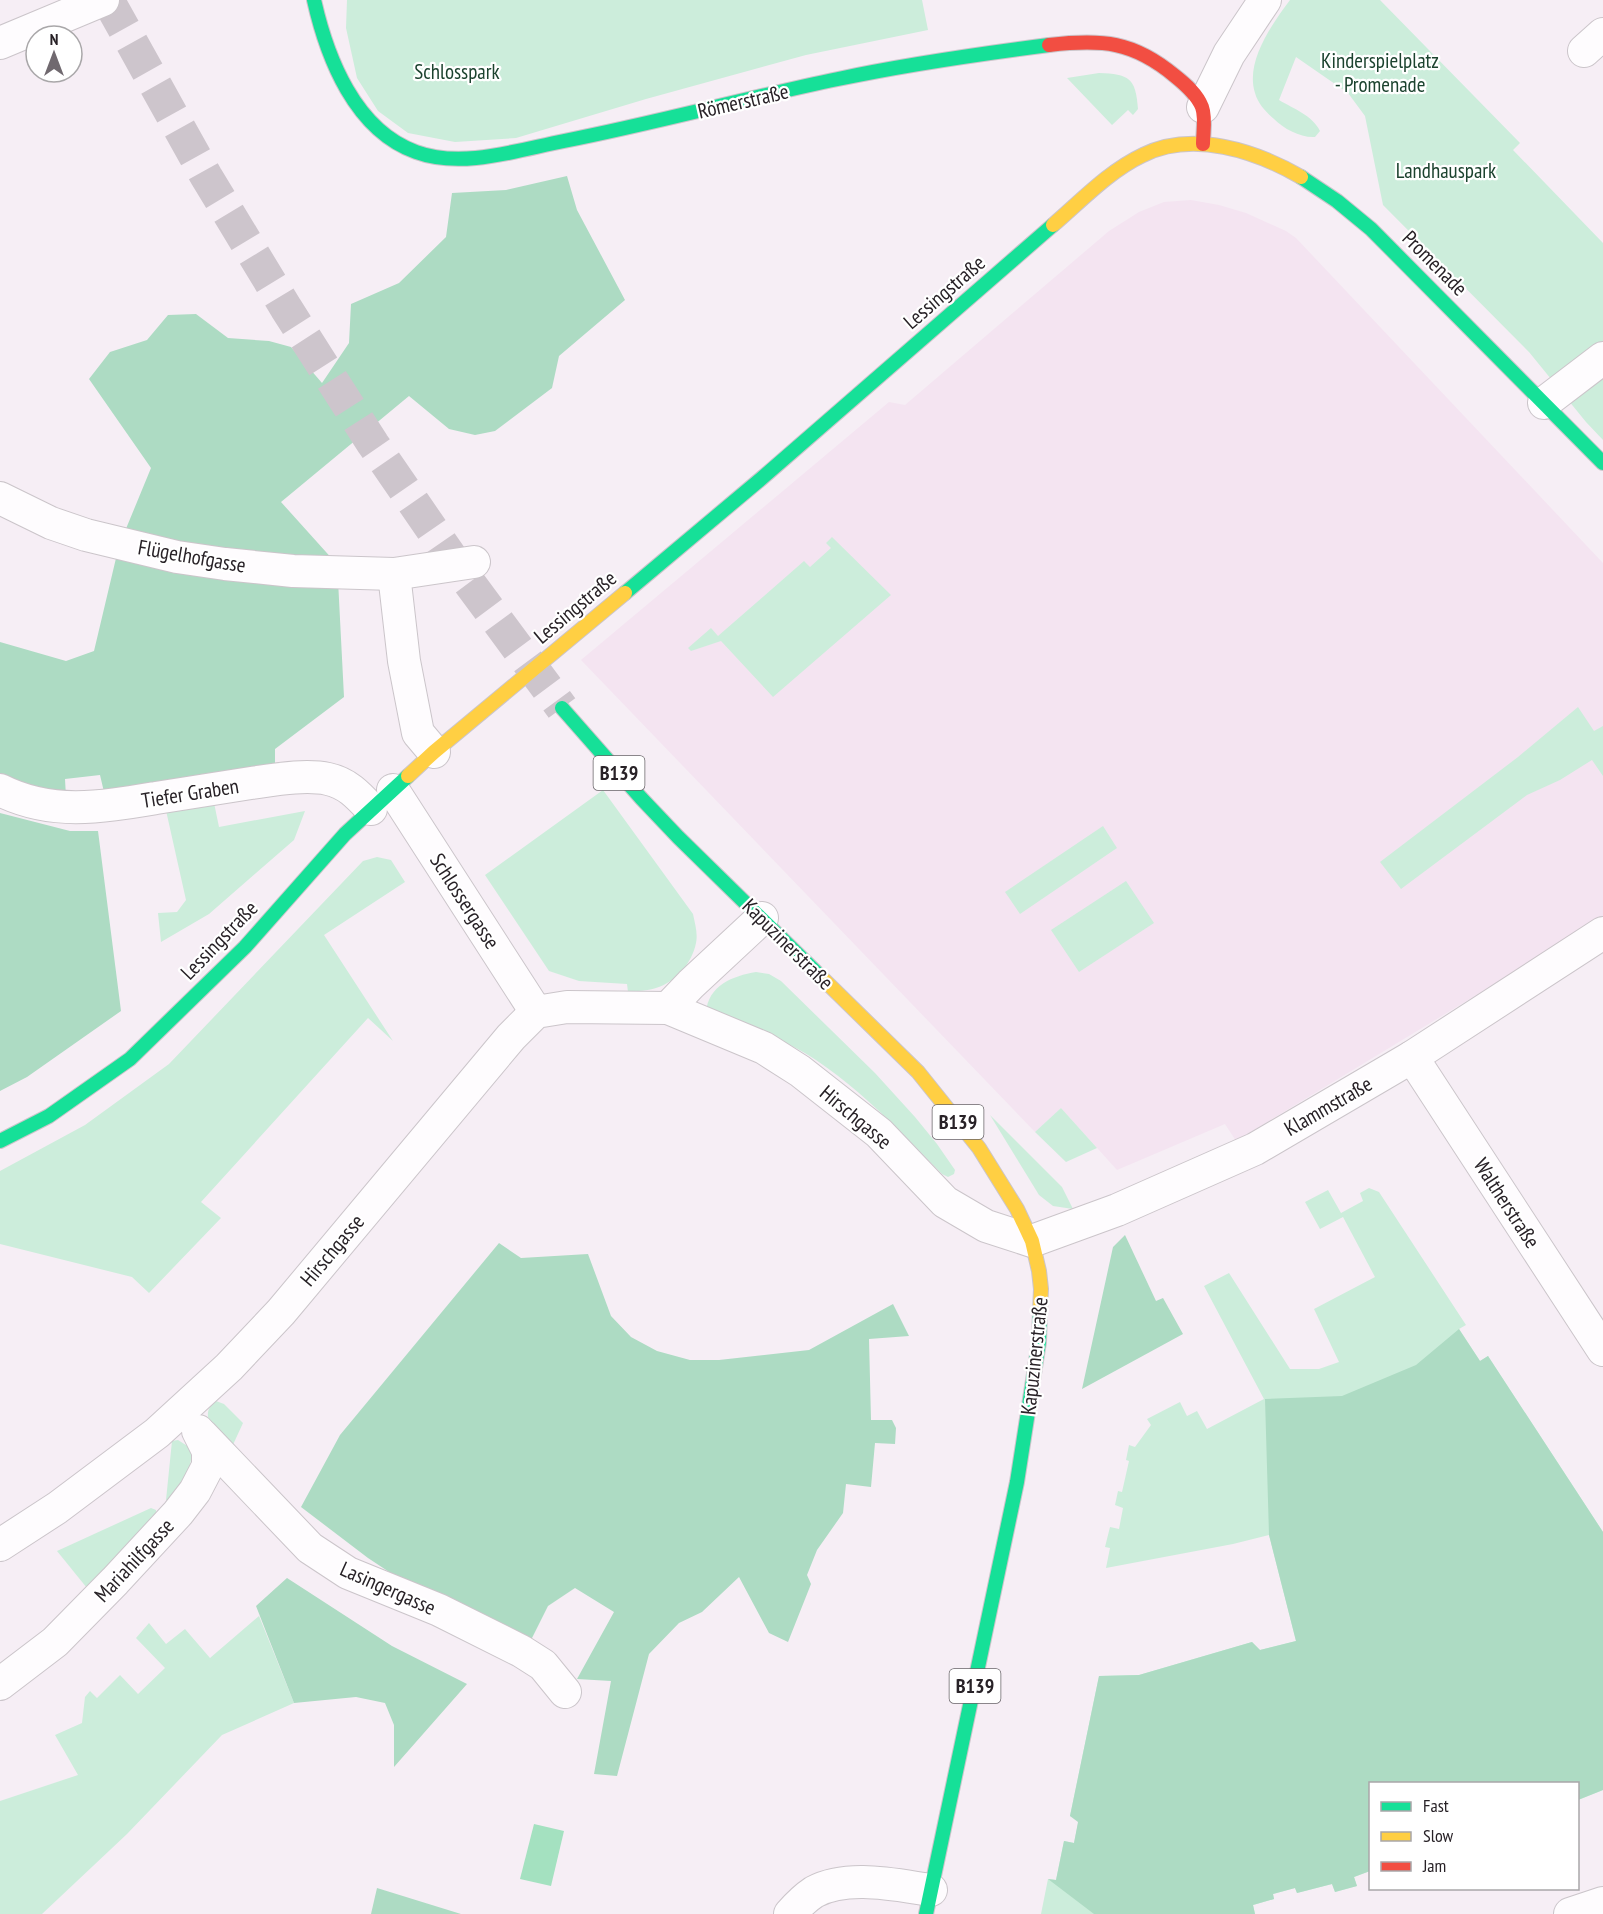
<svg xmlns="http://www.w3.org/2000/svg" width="1603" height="1914" viewBox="0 0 1603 1914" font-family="'PT Sans Narrow',sans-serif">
<rect width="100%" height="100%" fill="#f6eef5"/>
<!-- built -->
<path fill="#f4e4f1" d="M 1191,200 L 1219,205 L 1246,213 L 1286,231 L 1296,238 L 1603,563 L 1603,918 L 1236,1141 L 1225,1124 L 1117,1170 L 1061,1108 L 1035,1132 L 581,660 L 889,402 L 905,405 L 1109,231 L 1139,212 L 1164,202 Z"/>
<!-- green -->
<g fill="#cceddb">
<path d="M 347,0 L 922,0 L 928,30 L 806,55 L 646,99 L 516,138 L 455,142 L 408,133 L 378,111 L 357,78 L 346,28 Z"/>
<path d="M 1290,0 L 1380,0 L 1520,143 L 1513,150 L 1603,243 L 1603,440 L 1586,422 L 1529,352 L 1383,205 L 1365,116 L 1348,93 L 1296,57 L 1279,100 C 1294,109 1312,115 1320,131 L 1315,137 C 1301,138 1284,129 1274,119 C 1266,112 1258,104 1255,93 C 1245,62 1272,24 1290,0 Z"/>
<path d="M 1099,73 C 1129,74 1136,78 1138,109 L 1133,115 L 1128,110 L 1112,125 L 1067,78 Z"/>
<path d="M 832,537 L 891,595 L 773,697 L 721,641 L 691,651 L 688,648 L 711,628 L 718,636 L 804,561 L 810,567 L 831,548 L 826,543 Z"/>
<path d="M 1578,707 L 1594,731 L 1603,726 L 1603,776 L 1592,760 L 1560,780 L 1527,795 L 1401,889 L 1380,862 L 1518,757 Z"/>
<path d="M 603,790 L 693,914 C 695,924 698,933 696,943 C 692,963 676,982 656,988 C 647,991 637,991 628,992 L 627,984 L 579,981 L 549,971 L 485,875 Z"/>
<path d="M 213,798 L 219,827 L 305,811 L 294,840 L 209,914 L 161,942 L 158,913 L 177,912 L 186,900 L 165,806 Z"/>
<path d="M 1103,826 L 1117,848 L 1020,914 L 1005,892 Z"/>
<path d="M 377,857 L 391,860 L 405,882 L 324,935 L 393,1041 L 368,1018 L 201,1202 L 221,1218 L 149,1293 L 132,1277 L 0,1244 L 0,1171 L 85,1125 L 169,1064 L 363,861 Z"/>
<path d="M 1126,881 L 1154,923 L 1079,972 L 1051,930 Z"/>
<path d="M 756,972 L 769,974 L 781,981 L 875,1073 L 915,1117 L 937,1144 L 955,1170 L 954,1174 L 948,1177 L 942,1174 C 898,1129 842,1069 784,1042 C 759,1030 732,1022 706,1013 C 708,985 733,976 756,972 Z"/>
<path d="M 1061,1108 L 1097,1148 L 1066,1162 L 1035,1132 Z"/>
<path d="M 990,1115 L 1062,1187 L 1073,1209 L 1053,1206 L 1039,1195 Z"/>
<path d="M 1369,1188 L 1379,1192 L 1466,1325 L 1459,1329 L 1480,1361 L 1488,1356 L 1603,1532 L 1603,1790 L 1578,1800 L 1578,1784 L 1370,1784 L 1370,1871 L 1354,1877 L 1357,1886 L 1335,1892 L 1332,1884 L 1297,1893 L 1295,1888 L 1273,1894 L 1274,1899 L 1253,1905 L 1255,1914 L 1041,1914 L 1048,1879 L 1056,1880 L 1064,1841 L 1074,1843 L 1079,1819 L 1070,1816 L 1099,1676 L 1139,1675 L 1252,1642 L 1260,1650 L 1296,1641 L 1269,1535 L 1233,1544 L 1106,1568 L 1110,1548 L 1105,1547 L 1110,1527 L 1119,1529 L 1123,1508 L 1115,1505 L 1118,1491 L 1122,1492 L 1129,1461 L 1126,1460 L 1129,1445 L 1135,1447 L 1151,1425 L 1147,1419 L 1180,1402 L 1187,1416 L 1197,1411 L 1207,1429 L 1264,1399 L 1204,1286 L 1229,1273 L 1290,1369 L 1319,1369 L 1339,1362 L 1314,1309 L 1375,1277 L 1343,1217 L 1320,1229 L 1305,1202 L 1328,1190 L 1341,1213 L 1363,1201 L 1360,1193 Z"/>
<path d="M 216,1401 L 224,1404 L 243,1423 L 231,1449 C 220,1438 195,1415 216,1401 Z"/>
<path d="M 178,1440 L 192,1449 C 191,1472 184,1483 172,1502 L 166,1500 L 172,1441 Z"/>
<path d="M 151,1508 L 156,1510 L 156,1514 L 87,1588 L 57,1551 Z"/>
<path d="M 259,1616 L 294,1703 L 222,1735 L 127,1834 L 42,1914 L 0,1914 L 0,1801 L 78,1775 L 55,1735 L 82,1723 L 85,1697 L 90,1691 L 97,1698 L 120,1675 L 138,1694 L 165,1668 L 136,1638 L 149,1623 L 166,1644 L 185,1629 L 210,1658 Z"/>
</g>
<!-- forest -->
<g fill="#addbc3">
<path d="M 567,176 L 577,210 L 625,300 L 559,356 L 552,388 L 495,431 L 475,435 L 449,429 L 409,396 L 281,502 L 335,562 L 123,536 L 151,468 L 89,379 L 110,352 L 147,340 L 168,315 L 196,314 L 228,338 L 269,341 L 291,347 L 322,383 L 349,343 L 351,304 L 399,283 L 446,237 L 452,193 L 506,190 Z"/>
<path d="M 117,554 L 338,580 L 344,697 L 275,749 L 275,769 L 104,792 L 100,775 L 65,779 L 66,797 L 0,780 L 0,642 L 66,661 L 94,651 Z"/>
<path d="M 0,813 L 70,831 L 98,831 L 121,1011 L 27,1077 L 0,1091 Z"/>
<path d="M 1125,1235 L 1156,1301 L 1163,1298 L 1183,1334 L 1082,1389 L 1113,1247 Z"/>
<path d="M 499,1243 L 521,1258 L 588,1254 L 611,1316 L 631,1337 L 657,1351 L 690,1360 L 719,1360 L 809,1350 L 893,1304 L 909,1336 L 869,1339 L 871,1420 L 892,1420 L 896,1428 L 895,1444 L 875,1443 L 871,1487 L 846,1484 L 843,1513 L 817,1550 L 807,1575 L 811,1584 L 788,1642 L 769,1633 L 739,1577 L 702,1612 L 679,1623 L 649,1654 L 617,1776 L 594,1774 L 611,1681 L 577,1679 L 614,1612 L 575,1588 L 548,1606 L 528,1646 L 430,1599 L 368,1558 L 301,1507 L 340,1435 Z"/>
<path d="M 1459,1329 L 1480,1361 L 1488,1356 L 1603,1532 L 1603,1790 L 1578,1800 L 1578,1784 L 1370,1784 L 1370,1871 L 1354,1877 L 1357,1886 L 1335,1892 L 1332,1884 L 1297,1893 L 1295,1888 L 1273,1894 L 1274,1899 L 1253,1905 L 1255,1914 L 1094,1914 L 1048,1879 L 1056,1880 L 1064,1841 L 1074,1843 L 1078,1822 L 1070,1816 L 1099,1676 L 1139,1675 L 1252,1642 L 1260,1650 L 1296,1641 L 1269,1535 L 1265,1399 L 1342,1396 L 1416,1365 Z"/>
<path d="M 287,1578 L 392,1646 L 467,1684 L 394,1767 L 394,1725 L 385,1703 L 356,1697 L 294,1703 L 256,1606 Z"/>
<path d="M 377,1888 L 461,1914 L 371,1914 Z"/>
</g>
<!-- water -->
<path fill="#a4e1c0" d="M 534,1824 L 564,1831 L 551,1886 L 520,1879 Z"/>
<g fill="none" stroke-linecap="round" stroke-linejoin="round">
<!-- primary-tunnel -->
<path stroke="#cdc5cc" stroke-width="33" stroke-dasharray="33 16" stroke-linecap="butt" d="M 108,0 L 206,176 L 286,308 L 373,444 L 462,573 L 562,708"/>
<defs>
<g id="street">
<path d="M 0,43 L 103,0"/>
<path d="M 1584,51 L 1603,34"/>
<path d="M 1203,107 L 1229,54 L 1265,0"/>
<path d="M 1544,403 L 1603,358"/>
<path d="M 0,498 L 51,523 L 86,535 L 177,557 L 225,564 L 293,571 L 394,574 L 474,562"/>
<path d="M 394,574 L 404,661 L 418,733 L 434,752"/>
<path d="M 0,790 C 51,816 102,807 156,798 C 187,793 219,788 251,783 C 273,780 305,774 328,779 C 347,783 358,795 371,809"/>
<path d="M 393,790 L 536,1012"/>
<path d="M 668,1008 L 691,984 L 762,918"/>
<path d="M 1412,1057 L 1603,1350"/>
<path d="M 202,1435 L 310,1548 L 348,1573 L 439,1610 L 521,1651 L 543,1665 L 565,1692"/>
<path d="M 0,1545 L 57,1508 L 157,1433 L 229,1367 L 281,1312 L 511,1037 L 536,1012 L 567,1007 L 668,1008 L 764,1048 L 800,1071 L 879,1133 L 945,1202 L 986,1226 L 1032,1241 L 1117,1210 L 1255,1149 L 1412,1057 L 1603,933"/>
<path d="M 0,1684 L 55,1642 L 115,1581 L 178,1513 L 195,1491 L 208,1466 L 208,1451 L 198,1431"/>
<path d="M 790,1914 C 797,1906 805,1898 814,1892 C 848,1874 895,1885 931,1890"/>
<path d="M 1570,1914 L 1603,1903"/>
</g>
<g id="fast">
<path d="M 314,0 C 327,58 355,130 416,152 C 462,169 518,150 564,141 C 656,123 746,98 838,79 C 908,64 979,54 1049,45"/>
<path d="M 1301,177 L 1337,201 L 1371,229 L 1603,463"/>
<path d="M 625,593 L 762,478 L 1053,225"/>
<path d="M 562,708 L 641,798 L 678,837 L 820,976"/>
<path d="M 0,1141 L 49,1116 L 130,1059 L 245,947 L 345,834 L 408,776"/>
<path d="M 926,1914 L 1017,1482 L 1039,1342 L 1040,1311"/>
</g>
<g id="slow">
<path d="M 1053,225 C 1081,201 1109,171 1143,155 C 1193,130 1256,151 1301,177"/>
<path d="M 408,776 L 434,752 L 625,593"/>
<path d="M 820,976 L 918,1072 L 979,1148 L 1017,1209 L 1032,1241 L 1039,1271 L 1041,1289 L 1040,1311"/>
</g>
<path id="jam" d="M 1049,45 C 1102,39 1133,41 1175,76 C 1185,84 1197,94 1202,107 C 1206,118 1203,133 1203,144"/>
</defs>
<!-- street casing -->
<use href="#street" stroke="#cbc5ca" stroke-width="34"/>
<!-- fast casing -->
<use href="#fast" stroke="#cbc5ca" stroke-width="16"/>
<!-- slow casing -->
<use href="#slow" stroke="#cbc5ca" stroke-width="16"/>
<!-- jam casing -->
<use href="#jam" stroke="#cbc5ca" stroke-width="16"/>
<!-- street -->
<use href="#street" stroke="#fefcfe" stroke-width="32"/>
<!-- fast -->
<use href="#fast" stroke="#16e098" stroke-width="14"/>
<!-- slow -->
<use href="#slow" stroke="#ffcf43" stroke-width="14"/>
<!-- jam -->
<use href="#jam" stroke="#f24e42" stroke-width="14"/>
</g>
<g text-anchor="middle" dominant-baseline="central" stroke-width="4.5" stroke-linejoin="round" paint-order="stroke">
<!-- shield labels -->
<g fill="#fff" stroke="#686468" stroke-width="1.5">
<rect x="593.5" y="756" width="51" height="34" rx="4.5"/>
<rect x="932.5" y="1105" width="51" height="34" rx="4.5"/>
<rect x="949.5" y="1669" width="51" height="34" rx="4.5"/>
</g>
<g font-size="20" font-weight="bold" fill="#282227">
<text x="619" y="773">B139</text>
<text x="958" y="1122">B139</text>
<text x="975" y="1686">B139</text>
</g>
<!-- park labels -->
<g font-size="21" fill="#1c432f" stroke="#fff">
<text x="1380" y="60">Kinderspielplatz<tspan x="1380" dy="24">- Promenade</tspan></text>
<text x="457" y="71">Schlosspark</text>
<text x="1446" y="170">Landhauspark</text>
</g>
<!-- street labels -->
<g font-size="21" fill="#282227" stroke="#fff">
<text transform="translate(743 101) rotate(-13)">Römerstraße</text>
<text transform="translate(1435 263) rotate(45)">Promenade</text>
<text transform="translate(944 292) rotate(-41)">Lessingstraße</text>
<text transform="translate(192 556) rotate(10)">Flügelhofgasse</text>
<text transform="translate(575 607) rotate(-40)">Lessingstraße</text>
<text transform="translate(190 793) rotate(-9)">Tiefer Graben</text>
<text transform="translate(465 901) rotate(57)">Schlossergasse</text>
<text transform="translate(219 940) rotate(-46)">Lessingstraße</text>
<text transform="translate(788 944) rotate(45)">Kapuzinerstraße</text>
<text transform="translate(1328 1106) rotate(-30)">Klammstraße</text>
<text transform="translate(856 1117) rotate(40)">Hirschgasse</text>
<text transform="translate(1507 1203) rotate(57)">Waltherstraße</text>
<text transform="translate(332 1250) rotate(-50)">Hirschgasse</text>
<text transform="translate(1034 1356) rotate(-84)">Kapuzinerstraße</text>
<text transform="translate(134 1560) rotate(-47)">Mariahilfgasse</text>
<text transform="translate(388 1588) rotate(24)">Lasingergasse</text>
</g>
</g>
<!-- legend -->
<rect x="1369" y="1782" width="210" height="108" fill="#ffffff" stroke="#a9a7a9" stroke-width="1.5"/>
<rect x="1381" y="1802" width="30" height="9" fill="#16e098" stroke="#a9a7a9" stroke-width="1.5"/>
<text x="1423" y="1812" font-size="18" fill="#282227">Fast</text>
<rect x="1381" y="1832" width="30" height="9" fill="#ffcf43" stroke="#a9a7a9" stroke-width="1.5"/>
<text x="1423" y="1842" font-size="18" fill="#282227">Slow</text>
<rect x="1381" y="1862" width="30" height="9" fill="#f24e42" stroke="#a9a7a9" stroke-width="1.5"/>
<text x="1423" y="1872" font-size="18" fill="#282227">Jam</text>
<!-- north arrow -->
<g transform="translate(54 54)"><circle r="28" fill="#ffffff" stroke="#a9a7a9" stroke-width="1.5"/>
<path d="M0-4.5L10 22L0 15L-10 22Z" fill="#70696f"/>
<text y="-9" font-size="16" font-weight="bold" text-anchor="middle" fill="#282227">N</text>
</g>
</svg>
